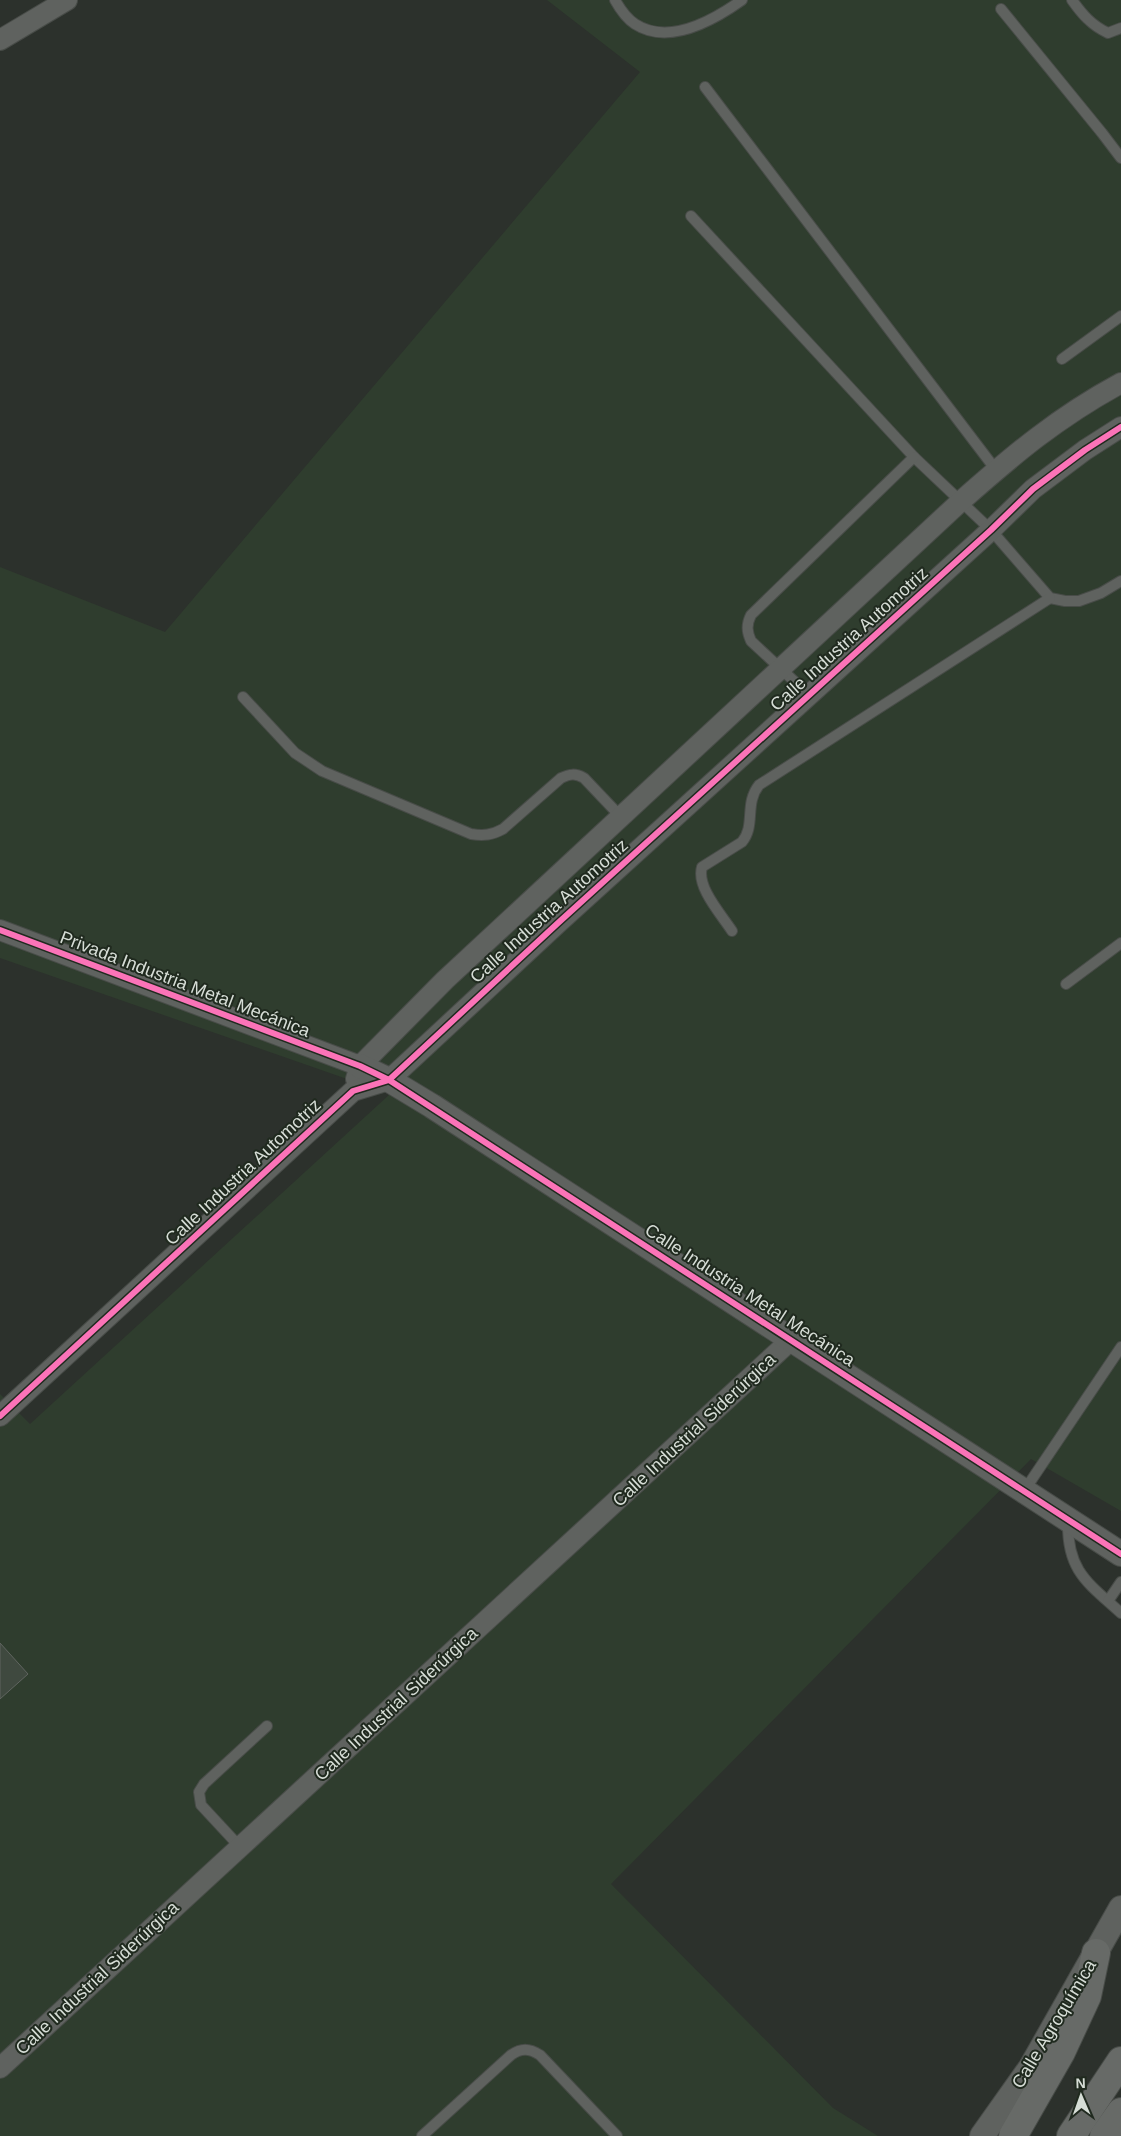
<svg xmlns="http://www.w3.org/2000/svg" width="1121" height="2136" viewBox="0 0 1121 2136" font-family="Arial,sans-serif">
<rect width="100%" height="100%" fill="#2c312c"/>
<!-- built -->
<path fill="#2f3d2e" d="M 547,0 L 1121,0 L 1121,1511 L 1031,1459 L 611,1884 L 833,2108 L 878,2136 L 0,2136 L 0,1394 L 30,1424 L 390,1094 L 0,958 L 0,567 L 165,632 L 640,72 Z"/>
<!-- building -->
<path fill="#3f493f" stroke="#606560" d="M 0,1643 L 28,1674 L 0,1699 Z"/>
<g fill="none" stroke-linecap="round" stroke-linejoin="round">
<defs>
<g id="service">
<path d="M 615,0 C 620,9 626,18 635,24 C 669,46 714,20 742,0"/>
<path d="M 1072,0 C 1082,14 1091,25 1108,33 L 1121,28"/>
<path d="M 1001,9 L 1102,133 L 1121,158"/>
<path d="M 705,87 L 996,470"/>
<path d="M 691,216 L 914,457 L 991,530 L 1050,598 L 1065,601 L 1079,601 L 1101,593 L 1121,581"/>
<path d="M 1062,359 L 1121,316"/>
<path d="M 809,695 L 751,641 C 747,632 746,625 751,615 L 914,457"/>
<path d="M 243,697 L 295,753 L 322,771 L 471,834 C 484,836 492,835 503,829 L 561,778 C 570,774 575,773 584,778 L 621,817"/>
<path d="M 732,931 C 721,914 696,887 702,867 L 742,842 C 756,825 744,804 759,785 L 1050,598"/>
<path d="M 1066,984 L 1121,943"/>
<path d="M 1024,1491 L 1121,1347"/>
<path d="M 1068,1522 C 1067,1571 1088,1583 1121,1613"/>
<path d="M 1108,1601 L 1121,1582"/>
<path d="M 240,1847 L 201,1805 L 199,1792 L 204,1784 L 267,1726"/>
<path d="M 422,2136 L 511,2055 C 521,2048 529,2048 540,2055 L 617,2136"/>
</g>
<g id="minor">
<path d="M 0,40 L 67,0"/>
<path d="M 0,930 L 360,1066"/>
<path d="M 356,1079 L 360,1066 L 445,980 L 960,502 C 1013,455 1058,417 1121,383"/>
<path d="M 0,1416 L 353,1091 L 389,1080 L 558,923 L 991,530 L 1033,489 L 1085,450 L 1121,427"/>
<path d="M 0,2068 L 791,1340"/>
</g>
<g id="tertiary">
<path d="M 360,1066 L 389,1080 L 432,1106 L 1121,1554"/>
<path d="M 982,2136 L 1031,2067 L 1121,1908"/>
</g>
<g id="trunk">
<path d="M 1013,2136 L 1061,2052 L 1087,1996 L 1096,1953"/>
<path d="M 1071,2136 L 1121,2061"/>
<path d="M 1104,2136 L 1121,2112"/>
</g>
</defs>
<!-- service casing -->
<use href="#service" stroke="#484c48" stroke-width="12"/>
<!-- minor casing -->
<use href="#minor" stroke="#484c48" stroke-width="22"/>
<!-- tertiary casing -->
<use href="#tertiary" stroke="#484c48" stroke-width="26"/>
<!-- trunk casing -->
<use href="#trunk" stroke="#484c48" stroke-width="30"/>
<!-- service -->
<use href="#service" stroke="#5f625f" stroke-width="10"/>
<!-- minor -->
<use href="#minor" stroke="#5f625f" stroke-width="20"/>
<!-- tertiary -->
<use href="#tertiary" stroke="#5f625f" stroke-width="24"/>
<!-- trunk -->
<use href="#trunk" stroke="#676a67" stroke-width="28"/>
<defs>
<g id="cycleway">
<path d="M 0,930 L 360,1066 L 389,1080 L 1121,1554"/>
<path d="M 0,1416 L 353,1091 L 389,1080 L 558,923 L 991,530 L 1033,489 L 1085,450 L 1121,427"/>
</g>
</defs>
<!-- cycleway casing -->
<use href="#cycleway" stroke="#202a1f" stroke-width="9"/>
<!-- cycleway -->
<use href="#cycleway" stroke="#fb73b8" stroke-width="6"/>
</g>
<g text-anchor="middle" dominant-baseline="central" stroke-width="4" stroke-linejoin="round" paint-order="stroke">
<!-- street labels -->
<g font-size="18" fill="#d6ddd6" stroke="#202a1f">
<text transform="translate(849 639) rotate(-42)">Calle Industria Automotriz</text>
<text transform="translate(549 911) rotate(-42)">Calle Industria Automotriz</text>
<text transform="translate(185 984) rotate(21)">Privada Industria Metal Mecánica</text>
<text transform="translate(243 1172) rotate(-43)">Calle Industria Automotriz</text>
<text transform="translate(750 1295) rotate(33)">Calle Industria Metal Mecánica</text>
<text transform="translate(694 1430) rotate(-43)">Calle Industrial Siderúrgica</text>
<text transform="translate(396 1704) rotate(-43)">Calle Industrial Siderúrgica</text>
<text transform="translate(97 1978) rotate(-43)">Calle Industrial Siderúrgica</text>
<text transform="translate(1054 2024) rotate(-59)">Calle Agroquímica</text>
</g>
</g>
<!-- north arrow -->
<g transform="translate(1081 2096) rotate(358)" stroke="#202a1f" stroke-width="4" paint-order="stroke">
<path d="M0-4L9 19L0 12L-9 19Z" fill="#d6ddd6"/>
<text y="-8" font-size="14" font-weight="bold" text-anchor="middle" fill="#d6ddd6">N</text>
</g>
</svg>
